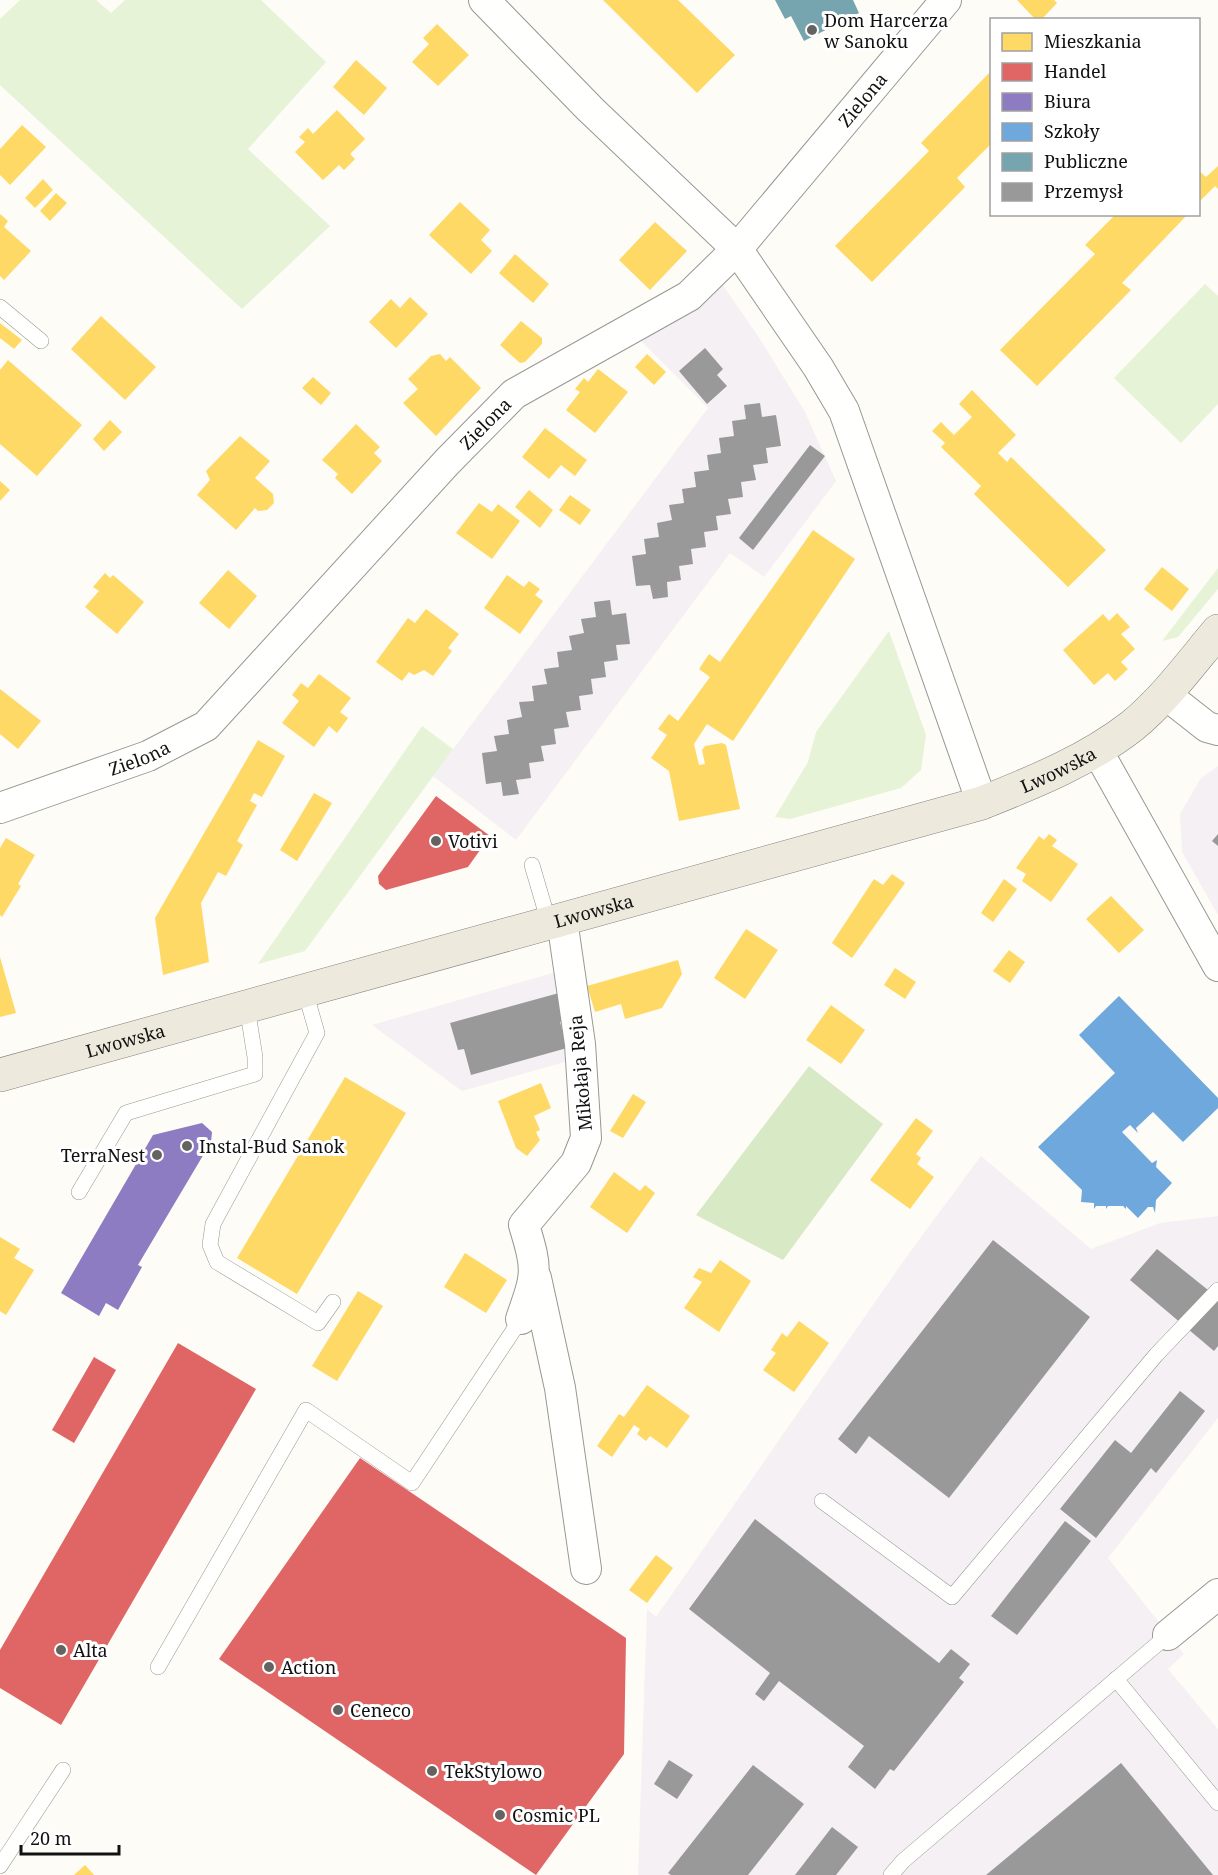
<svg xmlns="http://www.w3.org/2000/svg" width="1218" height="1875" viewBox="0 0 1218 1875" font-family="'Noto Serif',serif">
<rect width="100%" height="100%" fill="#fdfcf7"/>
<!-- industrial -->
<g fill="#f5f0f3">
<path d="M 720,281 L 758,336 L 805,412 L 836,481 L 764,577 L 730,553 L 516,840 L 433,776 L 708,408 L 637,337 Z"/>
<path d="M 1218,766 L 1218,915 L 1182,852 L 1180,814 L 1201,778 Z"/>
<path d="M 563,970 L 572,1060 L 462,1091 L 372,1025 Z"/>
<path d="M 981,1156 L 1091,1249 L 1160,1223 L 1218,1216 L 1218,1418 L 1108,1558 L 1184,1654 L 1168,1669 L 1218,1729 L 1218,1875 L 638,1875 L 647,1609 L 656,1617 L 907,1256 Z"/>
</g>
<!-- green -->
<g fill="#e7f3d7">
<path d="M 20,0 L 96,0 L 111,13 L 125,0 L 261,0 L 326,62 L 248,149 L 330,226 L 242,309 L 0,85 L 0,19 Z"/>
<path d="M 1205,284 L 1218,296 L 1218,404 L 1181,443 L 1114,378 Z"/>
<path d="M 1218,568 L 1218,589 L 1178,637 L 1162,641 Z"/>
<path d="M 889,631 L 926,735 L 921,770 L 901,788 L 790,819 L 775,817 L 808,762 L 816,732 Z"/>
<path d="M 422,726 L 453,749 L 305,951 L 258,964 Z"/>
</g>
<!-- forest -->
<path fill="#d8eac5" d="M 809,1066 L 883,1124 L 783,1260 L 696,1215 Z"/>
<!-- homes -->
<g fill="#ffd966">
<path d="M 603,0 L 678,0 L 735,55 L 697,93 Z"/>
<path d="M 1017,0 L 1054,0 L 1057,3 L 1041,20 L 1036,20 Z"/>
<path d="M 437,24 L 469,55 L 438,86 L 412,62 L 429,44 L 423,38 Z"/>
<path d="M 356,60 L 387,88 L 364,115 L 333,87 Z"/>
<path d="M 992,70 L 992,143 L 957,178 L 965,187 L 872,282 L 835,246 L 929,151 L 921,143 Z"/>
<path d="M 337,110 L 365,139 L 350,154 L 355,159 L 344,170 L 339,165 L 323,180 L 295,152 L 305,142 L 299,137 L 308,128 L 313,134 Z"/>
<path d="M 22,125 L 46,147 L 10,185 L 0,175 L 0,149 Z"/>
<path d="M 1218,166 L 1218,189 L 1215,186 L 1198,203 L 1198,170 L 1206,177 Z"/>
<path d="M 43,179 L 53,190 L 35,208 L 25,198 Z"/>
<path d="M 56,193 L 67,203 L 50,221 L 40,211 Z"/>
<path d="M 460,202 L 490,230 L 481,240 L 492,251 L 471,274 L 429,235 Z"/>
<path d="M 0,214 L 8,221 L 4,227 L 31,251 L 4,280 L 0,276 Z"/>
<path d="M 1116,214 L 1188,214 L 1122,283 L 1131,290 L 1037,386 L 1000,350 L 1095,254 L 1085,245 Z"/>
<path d="M 655,222 L 687,251 L 650,290 L 619,260 Z"/>
<path d="M 515,254 L 549,284 L 533,303 L 499,273 Z"/>
<path d="M 410,297 L 428,314 L 396,348 L 369,322 L 391,299 L 400,308 Z"/>
<path d="M 101,316 L 156,367 L 125,400 L 71,349 Z"/>
<path d="M 521,321 L 542,338 L 542,344 L 525,362 L 520,363 L 500,345 Z"/>
<path d="M 0,323 L 22,340 L 14,349 L 0,338 Z"/>
<path d="M 440,354 L 446,361 L 450,357 L 481,388 L 436,436 L 403,403 L 418,389 L 408,379 L 431,356 Z"/>
<path d="M 647,354 L 666,372 L 654,385 L 635,367 Z"/>
<path d="M 8,360 L 82,425 L 37,476 L 0,444 L 0,370 Z"/>
<path d="M 598,369 L 628,392 L 595,433 L 566,410 L 580,392 L 575,389 L 584,378 L 588,382 Z"/>
<path d="M 313,377 L 331,393 L 321,405 L 302,388 Z"/>
<path d="M 972,390 L 1016,435 L 998,453 L 1007,462 L 1011,457 L 1106,550 L 1068,587 L 974,494 L 981,486 L 941,447 L 945,443 L 932,431 L 941,422 L 954,435 L 972,417 L 959,404 Z"/>
<path d="M 110,420 L 122,432 L 104,451 L 93,439 Z"/>
<path d="M 356,424 L 380,447 L 374,453 L 382,461 L 352,494 L 335,478 L 338,474 L 322,460 Z"/>
<path d="M 545,428 L 587,460 L 575,476 L 561,465 L 549,479 L 522,457 Z"/>
<path d="M 240,436 L 270,461 L 255,478 L 273,494 L 274,503 L 267,510 L 258,511 L 255,508 L 236,530 L 197,495 L 210,480 L 206,471 Z"/>
<path d="M 0,481 L 10,490 L 0,501 Z"/>
<path d="M 529,490 L 553,510 L 540,528 L 515,507 Z"/>
<path d="M 570,495 L 591,510 L 580,525 L 559,510 Z"/>
<path d="M 479,503 L 492,512 L 498,504 L 520,521 L 492,559 L 456,533 Z"/>
<path d="M 813,530 L 855,559 L 733,741 L 707,724 L 694,744 L 699,765 L 705,764 L 702,750 L 705,746 L 722,743 L 726,745 L 740,809 L 679,821 L 669,771 L 651,758 L 667,735 L 658,729 L 669,714 L 678,721 L 710,677 L 699,669 L 709,654 L 720,662 Z"/>
<path d="M 1162,567 L 1189,589 L 1172,611 L 1144,589 Z"/>
<path d="M 228,570 L 257,596 L 229,629 L 199,603 Z"/>
<path d="M 105,573 L 110,578 L 113,575 L 144,602 L 117,634 L 85,607 L 99,591 L 93,587 Z"/>
<path d="M 507,575 L 524,587 L 529,581 L 540,589 L 535,595 L 543,601 L 520,634 L 484,608 Z"/>
<path d="M 426,609 L 459,634 L 448,648 L 452,651 L 433,676 L 424,670 L 414,675 L 409,672 L 402,681 L 376,662 L 408,618 L 415,623 Z"/>
<path d="M 1117,613 L 1130,627 L 1121,634 L 1135,649 L 1121,662 L 1128,669 L 1115,681 L 1108,673 L 1094,685 L 1063,650 L 1103,614 L 1109,621 Z"/>
<path d="M 319,674 L 351,698 L 340,712 L 348,718 L 337,733 L 329,726 L 314,747 L 282,723 L 299,701 L 292,695 L 301,683 L 308,688 Z"/>
<path d="M 0,689 L 41,721 L 18,749 L 0,734 Z"/>
<path d="M 258,740 L 285,756 L 262,797 L 254,793 L 250,801 L 257,805 L 237,841 L 243,845 L 226,876 L 218,872 L 201,903 L 209,962 L 163,975 L 155,918 Z"/>
<path d="M 314,793 L 332,803 L 297,861 L 280,850 Z"/>
<path d="M 1049,834 L 1057,840 L 1052,846 L 1078,864 L 1051,902 L 1022,881 L 1026,874 L 1016,868 L 1039,836 L 1044,840 Z"/>
<path d="M 6,838 L 35,855 L 18,884 L 21,886 L 2,917 L 0,915 L 0,848 Z"/>
<path d="M 892,874 L 905,883 L 852,958 L 832,943 L 874,879 L 883,885 Z"/>
<path d="M 1004,879 L 1017,889 L 993,922 L 981,913 Z"/>
<path d="M 1111,896 L 1144,930 L 1119,953 L 1086,919 Z"/>
<path d="M 746,929 L 778,950 L 745,999 L 714,978 Z"/>
<path d="M 1009,950 L 1025,962 L 1010,983 L 993,971 Z"/>
<path d="M 0,957 L 16,1013 L 0,1017 Z"/>
<path d="M 678,960 L 682,974 L 662,1008 L 625,1019 L 621,1004 L 595,1012 L 587,986 Z"/>
<path d="M 895,968 L 916,982 L 905,999 L 884,985 Z"/>
<path d="M 831,1005 L 865,1030 L 841,1064 L 806,1040 Z"/>
<path d="M 345,1077 L 406,1113 L 297,1294 L 237,1258 Z"/>
<path d="M 541,1083 L 551,1108 L 534,1116 L 540,1130 L 536,1132 L 540,1140 L 527,1156 L 516,1148 L 498,1101 Z"/>
<path d="M 633,1094 L 646,1102 L 623,1138 L 610,1131 Z"/>
<path d="M 916,1118 L 933,1131 L 916,1154 L 921,1158 L 917,1164 L 934,1177 L 910,1209 L 870,1180 Z"/>
<path d="M 614,1172 L 640,1191 L 645,1185 L 655,1193 L 627,1233 L 590,1207 Z"/>
<path d="M 0,1237 L 20,1249 L 14,1258 L 34,1270 L 6,1315 L 0,1311 Z"/>
<path d="M 465,1253 L 507,1280 L 486,1313 L 444,1287 Z"/>
<path d="M 720,1260 L 751,1281 L 719,1332 L 684,1308 L 702,1282 L 693,1277 L 699,1268 L 711,1273 Z"/>
<path d="M 358,1291 L 383,1306 L 337,1381 L 312,1366 Z"/>
<path d="M 799,1321 L 829,1343 L 794,1392 L 763,1370 L 776,1353 L 771,1350 L 782,1333 L 787,1337 Z"/>
<path d="M 647,1385 L 690,1416 L 667,1448 L 650,1436 L 646,1441 L 637,1434 L 640,1429 L 634,1425 L 612,1457 L 597,1446 L 619,1414 L 624,1417 Z"/>
<path d="M 656,1555 L 673,1568 L 647,1603 L 629,1590 Z"/>
<path d="M 85,1865 L 94,1875 L 74,1875 Z"/>
</g>
<!-- shops -->
<g fill="#e06666">
<path d="M 436,796 L 490,836 L 468,867 L 386,890 L 379,884 L 378,876 Z"/>
<path d="M 178,1343 L 256,1389 L 61,1725 L 0,1688 L 0,1650 Z"/>
<path d="M 94,1357 L 116,1370 L 74,1443 L 52,1430 Z"/>
<path d="M 360,1458 L 626,1638 L 624,1754 L 536,1875 L 219,1659 Z"/>
</g>
<!-- offices -->
<path fill="#8e7cc3" d="M 202,1123 L 212,1132 L 211,1142 L 138,1265 L 142,1267 L 118,1310 L 106,1303 L 99,1316 L 61,1293 L 153,1135 Z"/>
<!-- schools -->
<path fill="#6fa8dc" d="M 1119,996 L 1218,1098 L 1218,1108 L 1183,1142 L 1153,1112 L 1136,1128 L 1138,1133 L 1130,1125 L 1122,1132 L 1152,1163 L 1157,1160 L 1156,1167 L 1172,1183 L 1156,1200 L 1155,1213 L 1153,1207 L 1148,1207 L 1138,1218 L 1126,1206 L 1126,1209 L 1123,1206 L 1108,1206 L 1106,1209 L 1106,1206 L 1096,1206 L 1094,1209 L 1094,1203 L 1081,1202 L 1082,1190 L 1038,1147 L 1115,1073 L 1079,1035 Z"/>
<!-- public -->
<path fill="#76a5af" d="M 775,0 L 853,0 L 859,13 L 804,41 L 791,16 L 785,19 Z"/>
<!-- industry -->
<g fill="#999">
<path d="M 705,348 L 723,369 L 717,375 L 727,386 L 707,404 L 679,371 Z"/>
<path d="M 760,403 L 762,417 L 776,415 L 781,446 L 766,448 L 768,463 L 753,465 L 756,480 L 741,482 L 743,497 L 728,499 L 731,514 L 716,516 L 718,530 L 704,532 L 706,547 L 691,549 L 693,564 L 679,566 L 681,580 L 667,582 L 668,597 L 653,599 L 650,585 L 636,586 L 632,556 L 646,554 L 644,539 L 659,537 L 657,523 L 672,520 L 669,505 L 684,503 L 682,489 L 696,487 L 694,472 L 709,470 L 707,455 L 721,453 L 719,438 L 734,436 L 732,421 L 746,419 L 744,405 Z"/>
<path d="M 810,445 L 825,456 L 753,550 L 739,538 Z"/>
<path d="M 610,600 L 612,615 L 626,613 L 630,644 L 616,645 L 618,660 L 604,662 L 606,677 L 591,679 L 593,694 L 579,696 L 581,710 L 566,712 L 569,727 L 554,729 L 556,744 L 541,746 L 544,761 L 529,763 L 531,778 L 516,780 L 519,794 L 503,796 L 501,782 L 486,784 L 482,753 L 497,751 L 494,736 L 509,734 L 507,720 L 522,717 L 519,702 L 534,701 L 532,686 L 547,684 L 544,669 L 559,667 L 557,652 L 572,650 L 569,636 L 584,633 L 581,619 L 596,617 L 594,602 Z"/>
<path d="M 1218,834 L 1218,846 L 1212,841 Z"/>
<path d="M 559,993 L 567,1020 L 560,1022 L 567,1048 L 471,1075 L 464,1049 L 458,1050 L 450,1023 Z"/>
<path d="M 993,1240 L 1090,1317 L 949,1498 L 869,1436 L 856,1454 L 838,1439 Z"/>
<path d="M 1157,1249 L 1218,1298 L 1218,1346 L 1214,1351 L 1130,1280 Z"/>
<path d="M 1180,1391 L 1205,1411 L 1156,1473 L 1151,1468 L 1096,1538 L 1060,1509 L 1115,1440 L 1131,1453 Z"/>
<path d="M 755,1519 L 939,1663 L 951,1649 L 970,1664 L 959,1678 L 964,1682 L 894,1771 L 890,1769 L 875,1789 L 848,1767 L 864,1746 L 779,1681 L 764,1701 L 755,1694 L 770,1673 L 689,1609 Z"/>
<path d="M 1065,1521 L 1091,1541 L 1017,1635 L 991,1616 Z"/>
<path d="M 669,1760 L 693,1775 L 677,1799 L 654,1784 Z"/>
<path d="M 1121,1763 L 1213,1875 L 986,1875 Z"/>
<path d="M 753,1765 L 804,1804 L 748,1875 L 671,1875 L 668,1873 Z"/>
<path d="M 832,1827 L 858,1847 L 836,1875 L 795,1875 Z"/>
</g>
<g fill="none" stroke-linecap="round" stroke-linejoin="round">
<defs>
<g id="service">
<path d="M 0,307 L 41,341"/>
<path d="M 532,865 L 549,923"/>
<path d="M 305,991 L 317,1033 L 213,1224 L 210,1245 L 217,1262 L 318,1323 L 333,1302"/>
<path d="M 79,1192 L 126,1113 L 255,1074 L 255,1057 L 247,1007"/>
<path d="M 822,1501 L 952,1597 L 1156,1355 L 1218,1290"/>
<path d="M 158,1667 L 306,1410 L 412,1483 L 521,1319"/>
<path d="M 1116,1679 L 1218,1803"/>
<path d="M 0,1866 L 63,1770"/>
<path d="M 891,1875 L 903,1861 L 1168,1635"/>
</g>
<g id="minor">
<path d="M 484,0 L 590,109 L 737,249 L 818,367 L 844,411 L 982,803"/>
<path d="M 1165,694 L 1207,727 L 1218,730"/>
<path d="M 1097,750 L 1218,966"/>
<path id="s1" d="M 0,808 L 148,756 L 206,726 L 447,462 L 514,394 L 689,296 L 737,249 L 946,0"/>
<path d="M 536,1278 L 560,1388 L 586,1569"/>
<path d="M 521,1319 C 537,1274 538,1271 524,1225 L 576,1163 L 586,1138 L 580,1044 L 562,920"/>
<path d="M 1168,1635 L 1218,1594"/>
</g>
<g id="primary">
<path id="s2" d="M 0,1075 L 982,803 C 1034,782 1087,761 1132,726 C 1165,699 1191,663 1218,631"/>
</g>
</defs>
<!-- service casing -->
<use href="#service" stroke="#979795" stroke-width="16"/>
<!-- minor casing -->
<use href="#minor" stroke="#979795" stroke-width="32"/>
<!-- primary casing -->
<use href="#primary" stroke="#858482" stroke-width="34"/>
<!-- service -->
<use href="#service" stroke="#fffffe" stroke-width="15"/>
<!-- minor -->
<use href="#minor" stroke="#fffffe" stroke-width="30"/>
<!-- primary -->
<use href="#primary" stroke="#ede9dc" stroke-width="33"/>
</g>
<!-- markers -->
<g fill="#646362" stroke="#fff" stroke-width="2">
<circle cx="812" cy="30" r="6"/>
<circle cx="436" cy="841" r="6"/>
<circle cx="187" cy="1146" r="6"/>
<circle cx="157" cy="1155" r="6"/>
<circle cx="61" cy="1650" r="6"/>
<circle cx="269" cy="1667" r="6"/>
<circle cx="338" cy="1710" r="6"/>
<circle cx="432" cy="1771" r="6"/>
<circle cx="500" cy="1815" r="6"/>
</g>
<g text-anchor="middle" dominant-baseline="central" stroke-width="6" stroke-linejoin="round" paint-order="stroke">
<!-- poi labels -->
<g font-size="18" fill="#111" stroke="#fff" text-anchor="start">
<text x="824" y="20">Dom Harcerza<tspan x="824" dy="21">w Sanoku</tspan></text>
<text x="448" y="841">Votivi</text>
<text x="199" y="1146">Instal-Bud Sanok</text>
<text x="145" y="1155" text-anchor="end">TerraNest</text>
<text x="73" y="1650">Alta</text>
<text x="281" y="1667">Action</text>
<text x="350" y="1710">Ceneco</text>
<text x="444" y="1771">TekStylowo</text>
<text x="512" y="1815">Cosmic PL</text>
</g>
<!-- street labels -->
<g font-size="18" fill="#111" stroke="#fff">
<text stroke="none"><textPath href="#s1" startOffset="1138">Zielona</textPath></text>
<text stroke="none"><textPath href="#s1" startOffset="634">Zielona</textPath></text>
<text stroke="none"><textPath href="#s1" startOffset="148">Zielona</textPath></text>
<text stroke="none"><textPath href="#s2" startOffset="1102">Lwowska</textPath></text>
<text stroke="none"><textPath href="#s2" startOffset="616">Lwowska</textPath></text>
<text stroke="none"><textPath href="#s2" startOffset="130">Lwowska</textPath></text>
<text transform="translate(580 1073) rotate(-95)">Mikołaja Reja</text>
</g>
</g>
<!-- legend -->
<rect x="990" y="18" width="210" height="198" fill="#ffffff" stroke="#a0a0a0" stroke-width="1.5"/>
<rect x="1002" y="33" width="30" height="18" fill="#ffd966" stroke="#a0a0a0" stroke-width="1.5"/>
<text x="1044" y="48" font-size="18" fill="#111111">Mieszkania</text>
<rect x="1002" y="63" width="30" height="18" fill="#e06666" stroke="#a0a0a0" stroke-width="1.5"/>
<text x="1044" y="78" font-size="18" fill="#111111">Handel</text>
<rect x="1002" y="93" width="30" height="18" fill="#8e7cc3" stroke="#a0a0a0" stroke-width="1.5"/>
<text x="1044" y="108" font-size="18" fill="#111111">Biura</text>
<rect x="1002" y="123" width="30" height="18" fill="#6fa8dc" stroke="#a0a0a0" stroke-width="1.5"/>
<text x="1044" y="138" font-size="18" fill="#111111">Szkoły</text>
<rect x="1002" y="153" width="30" height="18" fill="#76a5af" stroke="#a0a0a0" stroke-width="1.5"/>
<text x="1044" y="168" font-size="18" fill="#111111">Publiczne</text>
<rect x="1002" y="183" width="30" height="18" fill="#999999" stroke="#a0a0a0" stroke-width="1.5"/>
<text x="1044" y="198" font-size="18" fill="#111111">Przemysł</text>
<!-- scale -->
<path d="M21 1845v9h98v-9" fill="none" stroke="#111111" stroke-width="3"/>
<text x="30" y="1845" font-size="18" fill="#111111" stroke="#ffffff" stroke-width="4.5" paint-order="stroke">20 m</text>
</svg>
